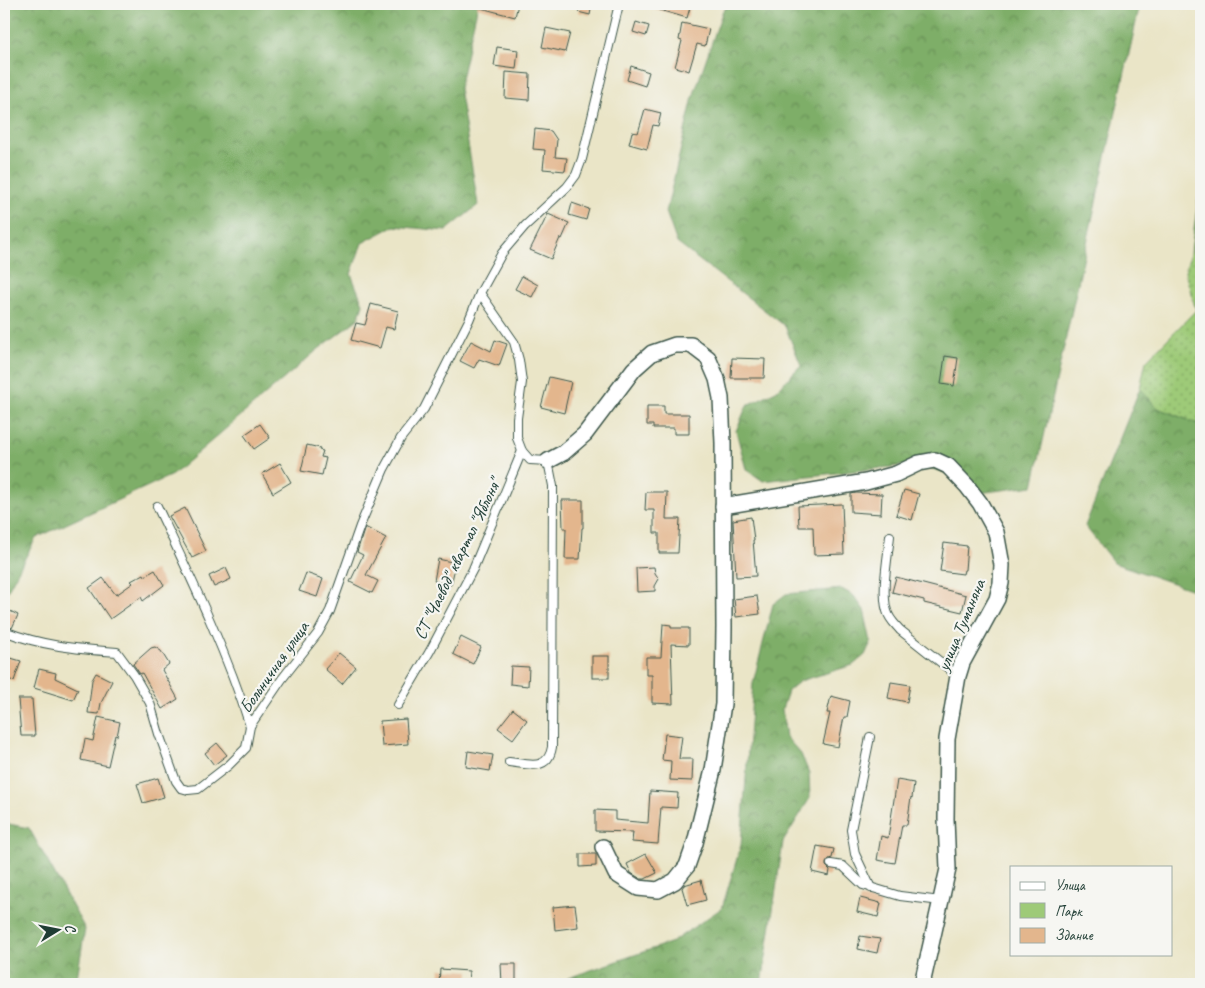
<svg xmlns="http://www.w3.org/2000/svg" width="1205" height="988" viewBox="0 0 1205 988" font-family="Caveat,sans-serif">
<defs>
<pattern id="green-dots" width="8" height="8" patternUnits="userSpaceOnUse" patternTransform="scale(1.25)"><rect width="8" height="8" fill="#9eca78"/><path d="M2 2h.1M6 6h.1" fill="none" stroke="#80a563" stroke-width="1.8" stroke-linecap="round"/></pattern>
<pattern id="forest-crowns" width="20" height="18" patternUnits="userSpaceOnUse" patternTransform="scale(1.25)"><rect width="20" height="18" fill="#7eae68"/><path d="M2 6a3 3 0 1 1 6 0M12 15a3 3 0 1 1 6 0" fill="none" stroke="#678f56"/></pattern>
</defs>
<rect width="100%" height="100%" fill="#f6f6f2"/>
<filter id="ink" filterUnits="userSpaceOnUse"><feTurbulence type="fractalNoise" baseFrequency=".02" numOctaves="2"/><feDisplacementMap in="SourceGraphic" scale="10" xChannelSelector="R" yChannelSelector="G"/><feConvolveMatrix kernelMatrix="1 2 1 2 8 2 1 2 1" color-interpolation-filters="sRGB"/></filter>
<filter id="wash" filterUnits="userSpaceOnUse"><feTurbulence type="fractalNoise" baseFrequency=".0096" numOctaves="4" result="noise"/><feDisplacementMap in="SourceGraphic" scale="20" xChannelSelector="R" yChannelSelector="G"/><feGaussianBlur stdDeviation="1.12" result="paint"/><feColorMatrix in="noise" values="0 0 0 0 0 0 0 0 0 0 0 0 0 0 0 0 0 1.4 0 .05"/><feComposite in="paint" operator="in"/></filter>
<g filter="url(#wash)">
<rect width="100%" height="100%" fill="#eae5c7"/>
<!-- green -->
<path fill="url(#green-dots)" stroke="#5e8456" d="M 1201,247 L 1201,425 L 1157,408 L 1140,388 L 1146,361 L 1196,310 L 1185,272 L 1191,251 Z"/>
<!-- forest -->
<g fill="url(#forest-crowns)" stroke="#4e764e">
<path d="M 4,4 L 478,4 L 459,88 L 478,205 L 446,231 L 394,226 L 362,243 L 351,274 L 363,304 L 358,319 L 316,351 L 172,475 L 36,538 L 4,597 Z"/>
<path d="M 733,4 L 1140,4 L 1033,486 L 971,494 L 955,476 L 918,464 L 763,481 L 746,469 L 736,431 L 747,405 L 776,391 L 801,365 L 785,326 L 677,243 L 666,212 L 693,97 L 723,10 Z"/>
<path d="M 1201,179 L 1201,247 L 1191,251 Z"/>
<path d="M 1140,388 L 1157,408 L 1201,425 L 1201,588 L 1196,591 L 1114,563 L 1085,526 Z"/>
<path d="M 842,589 L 854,596 L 864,610 L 871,642 L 865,655 L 853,665 L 800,681 L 788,691 L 782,709 L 786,737 L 801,754 L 809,773 L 810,798 L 783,842 L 762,984 L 566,984 L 568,978 L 672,942 L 722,908 L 741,845 L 753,683 L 773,604 L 786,594 Z"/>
<path d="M 4,823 L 29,828 L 85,929 L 76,984 L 4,984 Z"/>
</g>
<g id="blocks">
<!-- building -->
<g fill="#e3b68d">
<path d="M 478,4 L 518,4 L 515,17 L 477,7 Z"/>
<path d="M 580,4 L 592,4 L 590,15 L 578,12 Z"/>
<path d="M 650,4 L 691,4 L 687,18 L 649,7 Z"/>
<path d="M 636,22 L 649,26 L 646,36 L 633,32 Z"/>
<path d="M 682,23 L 709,29 L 705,46 L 697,44 L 689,71 L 675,67 L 682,41 L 679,40 Z"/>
<path d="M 546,28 L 570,33 L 565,52 L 542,47 Z"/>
<path d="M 497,47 L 518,50 L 516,69 L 494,66 Z"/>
<path d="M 631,66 L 649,72 L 645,86 L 627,80 Z"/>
<path d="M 506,72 L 530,74 L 529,100 L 505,98 Z"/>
<path d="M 645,109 L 661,113 L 658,126 L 653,125 L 647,149 L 629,144 L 632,132 L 638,133 Z"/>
<path d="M 535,129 L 551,131 L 557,140 L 555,157 L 567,158 L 565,171 L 543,169 L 545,150 L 533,149 Z"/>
<path d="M 572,203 L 589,209 L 586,220 L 569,215 Z"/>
<path d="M 548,214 L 569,223 L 562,239 L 560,238 L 551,259 L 530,250 Z"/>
<path d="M 522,276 L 538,285 L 532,297 L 515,289 Z"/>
<path d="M 371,304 L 398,311 L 394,329 L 386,327 L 380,348 L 351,340 L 356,323 L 365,325 Z"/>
<path d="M 495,340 L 507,344 L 499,366 L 479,359 L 474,368 L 460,361 L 471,341 L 491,351 Z"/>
<path d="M 945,356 L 958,358 L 954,386 L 941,384 Z"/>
<path d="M 732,358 L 765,359 L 764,378 L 731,378 Z"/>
<path d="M 549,377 L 571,382 L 564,413 L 541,407 Z"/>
<path d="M 647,406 L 664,406 L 664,414 L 689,414 L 689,434 L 674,434 L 674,428 L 653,428 L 653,425 L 647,425 Z"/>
<path d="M 260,424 L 270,438 L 254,449 L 244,435 Z"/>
<path d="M 307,445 L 320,448 L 319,450 L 323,451 L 321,457 L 326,458 L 322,475 L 301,471 Z"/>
<path d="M 280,463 L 291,482 L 273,493 L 262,474 Z"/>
<path d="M 904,490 L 919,494 L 912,520 L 896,515 Z"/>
<path d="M 646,492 L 667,492 L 666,519 L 680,519 L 678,553 L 659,553 L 659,533 L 654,533 L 654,510 L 645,510 Z"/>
<path d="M 856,493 L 882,494 L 881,514 L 851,512 L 851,494 Z"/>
<path d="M 562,500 L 583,500 L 583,528 L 582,528 L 580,559 L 565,559 L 566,528 L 563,528 Z"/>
<path d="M 842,504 L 844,554 L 814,555 L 813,527 L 799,527 L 798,506 Z"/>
<path d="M 185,508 L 206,551 L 192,558 L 169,516 Z"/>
<path d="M 751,517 L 754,540 L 753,540 L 756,576 L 736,577 L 733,520 Z"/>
<path d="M 365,527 L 386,538 L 366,575 L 378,581 L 372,593 L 350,582 L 363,555 L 357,552 Z"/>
<path d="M 944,543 L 967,546 L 965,570 L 964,570 L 963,574 L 940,571 Z"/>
<path d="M 438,559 L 456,563 L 451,585 L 434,581 Z"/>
<path d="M 654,567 L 655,573 L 659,579 L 655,586 L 655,591 L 637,592 L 636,568 Z"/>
<path d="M 226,568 L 231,579 L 214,587 L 209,576 Z"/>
<path d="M 155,570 L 164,585 L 143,601 L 141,597 L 110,619 L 89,588 L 103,578 L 116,595 L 133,583 L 131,581 L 144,574 L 145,576 Z"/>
<path d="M 306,573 L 323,579 L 317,597 L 299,591 Z"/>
<path d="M 896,577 L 966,595 L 962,612 L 924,603 L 924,600 L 892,592 Z"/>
<path d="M 757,596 L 760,614 L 736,617 L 734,599 Z"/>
<path d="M 4,608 L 18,615 L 12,628 L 4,625 Z"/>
<path d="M 663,624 L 671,625 L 671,628 L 689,628 L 689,645 L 671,644 L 673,704 L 652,703 L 652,675 L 646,675 L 646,657 L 661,657 Z"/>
<path d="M 461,637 L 481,647 L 473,664 L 453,654 Z"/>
<path d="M 155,647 L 161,651 L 169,664 L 162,670 L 178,699 L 162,709 L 142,673 L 140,674 L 133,664 L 151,648 Z"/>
<path d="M 339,653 L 356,667 L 342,684 L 325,669 Z"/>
<path d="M 4,656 L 21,661 L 14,681 L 4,678 Z"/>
<rect x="592" y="656" width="17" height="22"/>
<path d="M 511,666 L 529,667 L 528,686 L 510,684 Z"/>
<path d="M 39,669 L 56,673 L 55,678 L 78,689 L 73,700 L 34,688 Z"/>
<path d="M 96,673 L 112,681 L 101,703 L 99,714 L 88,713 L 92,680 Z"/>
<path d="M 891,682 L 910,685 L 907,702 L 888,698 Z"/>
<path d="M 831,696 L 850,701 L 847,717 L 844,717 L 838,747 L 823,744 L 830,713 L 827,713 Z"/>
<path d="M 18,699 L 32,699 L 35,736 L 21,736 Z"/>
<path d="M 513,709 L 527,720 L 513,739 L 498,728 Z"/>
<path d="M 98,717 L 120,722 L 117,736 L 115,735 L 108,766 L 81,760 L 85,739 L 93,741 Z"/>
<path d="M 406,719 L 408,744 L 382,746 L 380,721 Z"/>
<path d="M 665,734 L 682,736 L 679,759 L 693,759 L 692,781 L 670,780 L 671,761 L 662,760 Z"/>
<path d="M 217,743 L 227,755 L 214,765 L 205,753 Z"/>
<path d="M 468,751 L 493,755 L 490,771 L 466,767 Z"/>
<path d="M 158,778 L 164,797 L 143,803 L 137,784 Z"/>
<path d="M 897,780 L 914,783 L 912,798 L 911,797 L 907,825 L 902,825 L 895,863 L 877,860 L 881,836 L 888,838 Z"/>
<path d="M 650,791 L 678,793 L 677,808 L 661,807 L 658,844 L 632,842 L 633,832 L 595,831 L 595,810 L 615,811 L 615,820 L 648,823 Z"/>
<path d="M 817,846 L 834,849 L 832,858 L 829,859 L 826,863 L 826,866 L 830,870 L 829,876 L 812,872 Z"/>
<path d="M 580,854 L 596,854 L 596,866 L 580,867 Z"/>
<path d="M 646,854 L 657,873 L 645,879 L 641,879 L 631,873 L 627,864 Z"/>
<path d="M 701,880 L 706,900 L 687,905 L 682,888 L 684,885 Z"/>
<path d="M 860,898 L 881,903 L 878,917 L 857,912 Z"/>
<path d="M 575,905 L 578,927 L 555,930 L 553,907 Z"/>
<path d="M 860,936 L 880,939 L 877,953 L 858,949 Z"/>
<path d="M 501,964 L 516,964 L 516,984 L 502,984 Z"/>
<path d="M 440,969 L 469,971 L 468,984 L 439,984 Z"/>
</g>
</g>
</g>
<g filter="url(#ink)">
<use href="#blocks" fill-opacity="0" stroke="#3d564a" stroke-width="1"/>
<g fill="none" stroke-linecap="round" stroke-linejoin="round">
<defs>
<g id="service">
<path d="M 157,506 C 191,578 226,650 250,726"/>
<path d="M 890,536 C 888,556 881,592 887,611 C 889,619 895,624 900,630 L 958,676"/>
<path d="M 4,631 C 42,646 76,649 117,652 L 134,675 L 150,703 L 159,734 L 176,781 L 181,788 L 188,790 L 198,789 L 229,765 L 246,748 L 250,726 L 282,679 L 318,633 L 330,611 L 360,526 L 384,469 L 401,438 L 424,409 L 469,320 L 480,293"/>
<path d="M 398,705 L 430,651 L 473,569 L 522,451"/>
<path d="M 870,737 L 851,830 L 855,854 L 871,888"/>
<path d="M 509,762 C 528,764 548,772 552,747 L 553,486 L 548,461 L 530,460 L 522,451 L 517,438 L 517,418 L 522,382 L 519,360 L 514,342 L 480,293 L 502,253 L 525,226 L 567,187 L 576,175 L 582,159 L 619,4"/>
<path d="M 831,864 L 843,866 L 863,885 L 900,896 L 941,901"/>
</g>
<g id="minor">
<path d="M 548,461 L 563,453 L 585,434 L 634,369 L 652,353 L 675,345 L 691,345 L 708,358 L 717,379 L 721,398 L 723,443 L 724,627 L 723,704 L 713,770 L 695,843 L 687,866 L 675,881 L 658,890 L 638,888 L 616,874 L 603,847"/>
<path d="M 723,506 L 866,482 L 896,474 L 919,463 L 935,460 L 948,466 L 967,486 L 980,503 L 996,532 L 1002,565 L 1001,583 L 997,599 L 962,663 L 958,676 L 947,739 L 946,819 L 948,869 L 922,984"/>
</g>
</defs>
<!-- service casing -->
<use href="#service" stroke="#3d564a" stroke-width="10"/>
<!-- minor casing -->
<use href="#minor" stroke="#3d564a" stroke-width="18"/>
<!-- service -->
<use href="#service" stroke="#fff" stroke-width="8"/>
<!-- minor -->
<use href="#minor" stroke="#fff" stroke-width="15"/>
</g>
</g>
<g text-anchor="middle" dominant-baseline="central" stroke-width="4.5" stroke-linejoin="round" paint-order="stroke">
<!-- street labels -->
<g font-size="18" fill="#1f3d34" stroke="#f6f6f2">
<text transform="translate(457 559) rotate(-64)">СТ "Чаевод" квартал "Яблоня"</text>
<text transform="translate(961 625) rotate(-67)">улица Туманяна</text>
<text transform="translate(274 667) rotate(-55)">Больничная улица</text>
</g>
</g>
<!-- margin -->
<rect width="1205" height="988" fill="none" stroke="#f6f6f2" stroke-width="20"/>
<!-- legend -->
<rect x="1010" y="866" width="162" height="90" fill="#f6f6f2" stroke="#a0aca6"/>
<rect x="1020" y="882" width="25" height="8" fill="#ffffff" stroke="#a0aca6"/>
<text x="1055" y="890" font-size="15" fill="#1f3d34">Улица</text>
<rect x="1020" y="903" width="25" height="15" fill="#9eca78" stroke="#a0aca6"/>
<text x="1055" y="916" font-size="15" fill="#1f3d34">Парк</text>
<rect x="1020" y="928" width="25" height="15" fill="#e3b68d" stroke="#a0aca6"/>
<text x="1055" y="940" font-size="15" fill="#1f3d34">Здание</text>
<!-- north arrow -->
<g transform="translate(58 930) rotate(80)" stroke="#f6f6f2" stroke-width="4" paint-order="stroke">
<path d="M0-4L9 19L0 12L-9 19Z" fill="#1f3d34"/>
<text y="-8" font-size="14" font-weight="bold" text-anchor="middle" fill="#1f3d34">С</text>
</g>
</svg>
